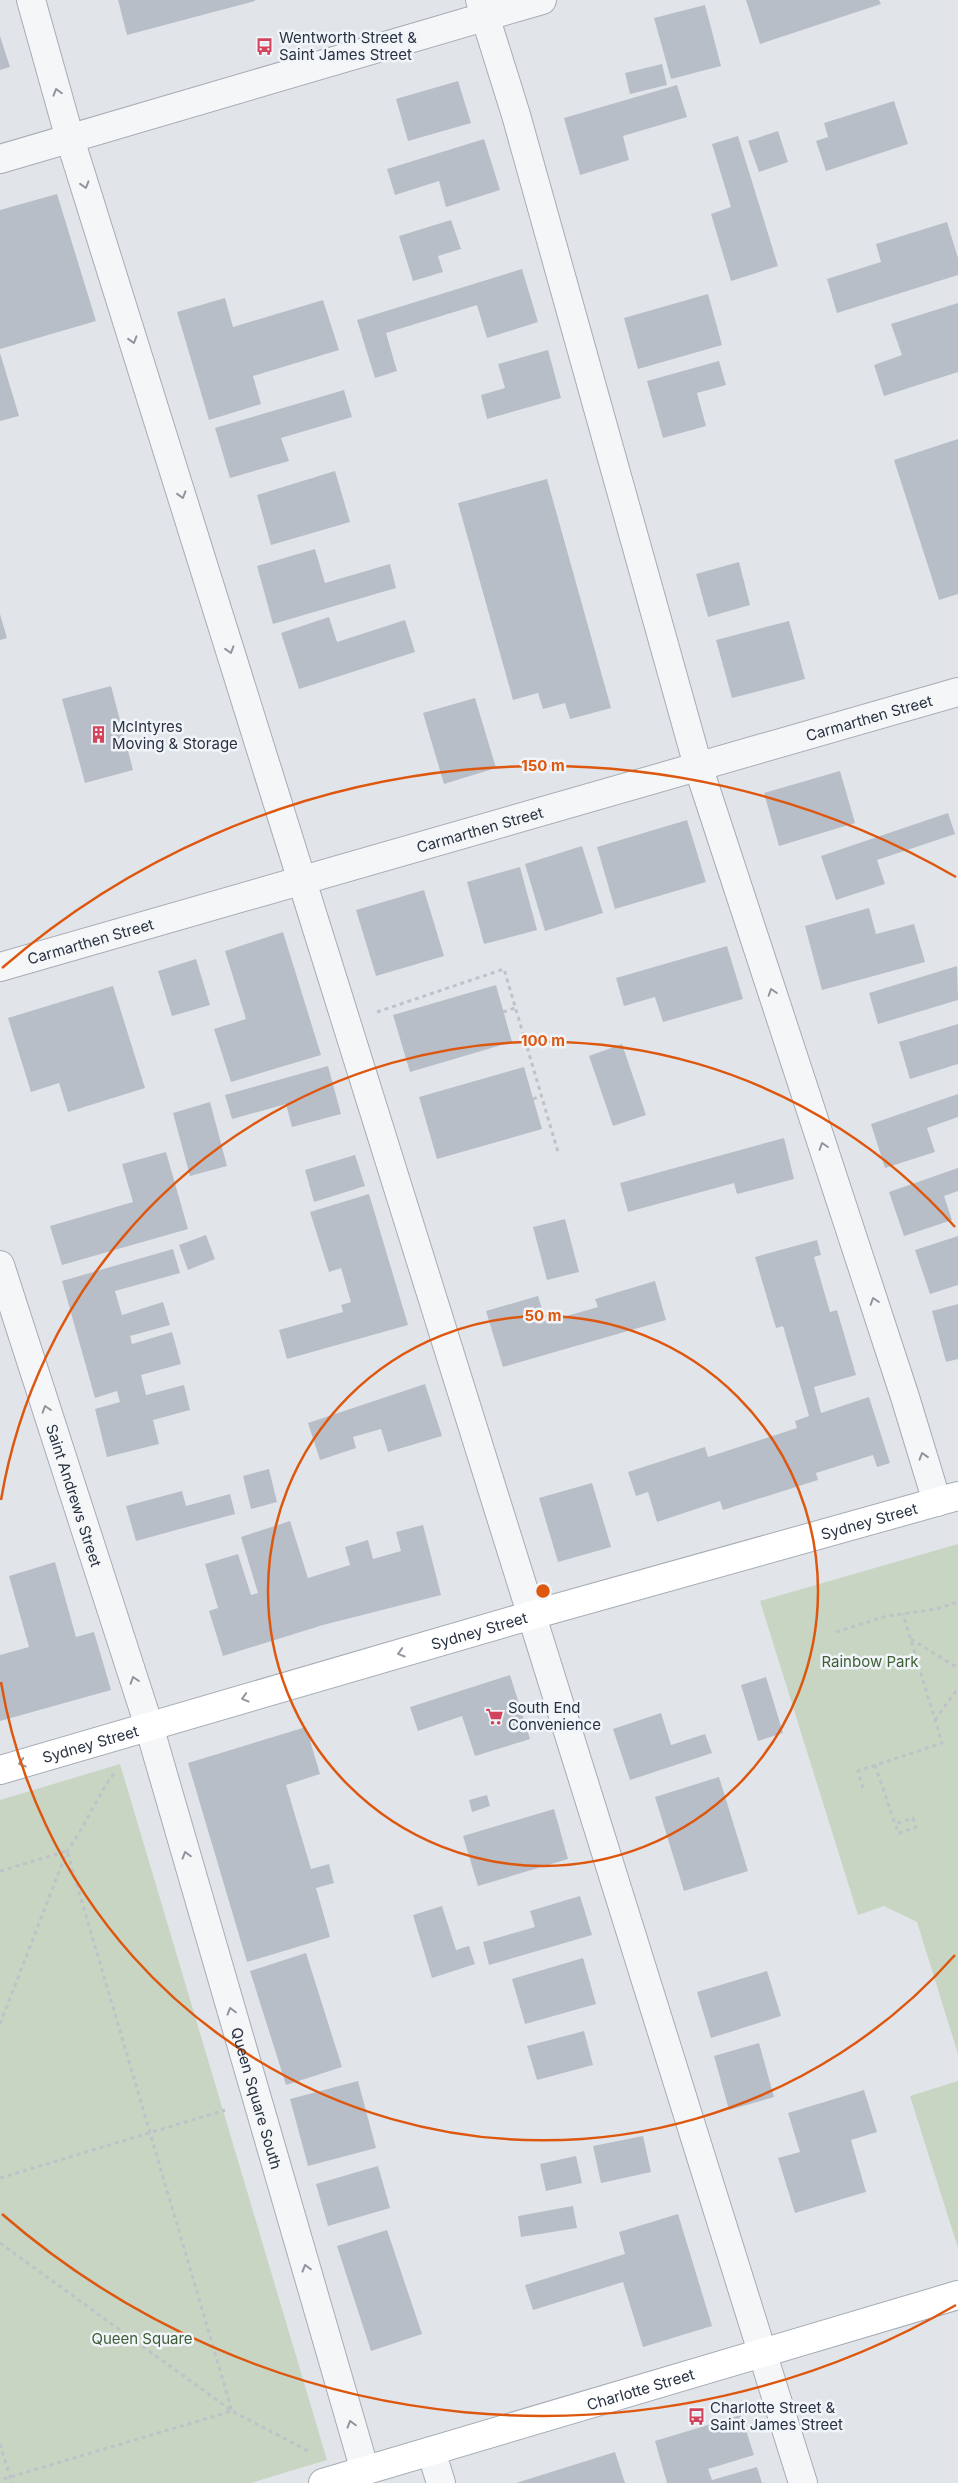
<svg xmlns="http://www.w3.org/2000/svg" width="958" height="2483" viewBox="0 0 958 2483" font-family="Inter,sans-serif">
<rect width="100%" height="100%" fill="#e1e5ea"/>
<!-- green -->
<g fill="#c7d5c2">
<path d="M 958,1544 L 958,2054 L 917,1922 L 884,1906 L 858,1915 L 760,1601 Z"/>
<path d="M 120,1764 L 327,2460 L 251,2483 L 0,2483 L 0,1800 Z"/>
<path d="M 958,2081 L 958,2248 L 910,2096 Z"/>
</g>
<!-- building -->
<g fill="#b8bec8">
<path d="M 118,0 L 255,0 L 255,1 L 127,35 Z"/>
<path d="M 746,0 L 879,0 L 881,4 L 760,44 Z"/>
<path d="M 705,5 L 721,66 L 671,79 L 654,18 Z"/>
<path d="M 0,36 L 10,67 L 0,70 Z"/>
<path d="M 662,64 L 667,85 L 630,94 L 625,73 Z"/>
<path d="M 458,81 L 471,123 L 408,141 L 396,99 Z"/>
<path d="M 677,85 L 687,117 L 623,136 L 629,160 L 580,175 L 564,118 Z"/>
<path d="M 894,101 L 908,144 L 826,171 L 816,141 L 828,137 L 824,123 Z"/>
<path d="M 778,131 L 788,162 L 759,172 L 748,141 Z"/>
<path d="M 738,136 L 778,266 L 731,281 L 711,214 L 731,207 L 712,144 Z"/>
<path d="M 484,139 L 500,190 L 446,207 L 439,181 L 395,195 L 387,169 Z"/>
<path d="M 57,194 L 96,321 L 0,349 L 0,210 Z"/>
<path d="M 451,220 L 461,249 L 438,256 L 443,272 L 413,281 L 399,236 Z"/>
<path d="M 947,222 L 958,258 L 958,275 L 837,313 L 827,279 L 881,262 L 876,244 Z"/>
<path d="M 522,269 L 538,322 L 487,338 L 477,305 L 386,333 L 397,371 L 375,378 L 357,320 Z"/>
<path d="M 708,294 L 722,345 L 638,369 L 624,318 Z"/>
<path d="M 225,298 L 233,327 L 323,300 L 339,350 L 253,376 L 261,404 L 209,420 L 177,312 Z"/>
<path d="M 958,303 L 958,372 L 884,396 L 874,365 L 902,355 L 891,324 Z"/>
<path d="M 548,350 L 561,398 L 487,419 L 481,395 L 505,388 L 498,364 Z"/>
<path d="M 0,353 L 19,416 L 0,421 Z"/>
<path d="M 719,361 L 726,385 L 697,393 L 706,426 L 663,438 L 647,381 Z"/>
<path d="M 344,390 L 352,417 L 281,438 L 289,461 L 230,478 L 215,428 Z"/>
<path d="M 958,439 L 958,594 L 939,600 L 894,460 Z"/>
<path d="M 335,471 L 350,522 L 271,545 L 257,495 Z"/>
<path d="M 547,479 L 611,708 L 570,719 L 565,703 L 543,709 L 538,693 L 513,700 L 458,503 Z"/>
<path d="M 315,549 L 325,583 L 390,564 L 396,588 L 273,624 L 257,566 Z"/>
<path d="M 739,562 L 750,605 L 708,617 L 696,574 Z"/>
<path d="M 0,614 L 7,638 L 0,640 Z"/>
<path d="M 329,617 L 337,642 L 405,620 L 415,652 L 299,689 L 281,633 Z"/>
<path d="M 789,621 L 805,679 L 732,698 L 716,640 Z"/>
<path d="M 111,686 L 133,770 L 85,783 L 62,699 Z"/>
<path d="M 475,698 L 496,768 L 444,784 L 423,713 Z"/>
<path d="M 840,771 L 855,823 L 779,846 L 764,793 Z"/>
<path d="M 948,813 L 955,834 L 877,860 L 885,884 L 836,900 L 821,856 Z"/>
<path d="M 687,820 L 706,882 L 615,909 L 597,847 Z"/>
<path d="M 582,846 L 603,913 L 545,931 L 525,864 Z"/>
<path d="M 520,867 L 537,930 L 484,944 L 467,882 Z"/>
<path d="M 424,890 L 444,956 L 376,976 L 356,910 Z"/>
<path d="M 869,908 L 876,934 L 914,924 L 925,962 L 822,990 L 805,926 Z"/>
<path d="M 283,932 L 321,1055 L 231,1082 L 214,1029 L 246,1019 L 225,951 Z"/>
<path d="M 727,946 L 743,999 L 663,1022 L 655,997 L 624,1006 L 616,978 Z"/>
<path d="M 196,959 L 210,1005 L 172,1016 L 158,971 Z"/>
<path d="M 957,966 L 958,1000 L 878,1024 L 869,993 Z"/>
<path d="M 496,985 L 512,1042 L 410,1072 L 393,1015 Z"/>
<path d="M 113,986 L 145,1088 L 68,1112 L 59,1083 L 31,1092 L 8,1018 Z"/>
<path d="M 958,1024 L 958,1064 L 910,1079 L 899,1042 Z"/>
<path d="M 622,1044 L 646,1115 L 613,1126 L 589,1056 Z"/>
<path d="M 328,1066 L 341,1114 L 292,1127 L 286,1104 L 232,1119 L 225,1095 Z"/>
<path d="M 524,1067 L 542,1129 L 437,1159 L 419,1097 Z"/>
<path d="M 958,1094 L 958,1117 L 927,1128 L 935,1152 L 885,1168 L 871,1124 Z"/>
<path d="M 210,1102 L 227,1166 L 190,1176 L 173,1113 Z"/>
<path d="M 784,1138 L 794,1179 L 737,1194 L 734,1183 L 628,1212 L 620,1183 Z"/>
<path d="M 166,1152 L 188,1229 L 62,1265 L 50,1226 L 133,1202 L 122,1164 Z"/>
<path d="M 355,1155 L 365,1186 L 314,1202 L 305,1170 Z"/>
<path d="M 958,1168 L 958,1191 L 944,1196 L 952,1220 L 904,1236 L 889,1192 Z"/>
<path d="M 369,1194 L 408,1325 L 287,1359 L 279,1330 L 343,1312 L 341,1305 L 351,1302 L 341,1268 L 329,1272 L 310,1212 Z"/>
<path d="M 565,1219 L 579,1272 L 547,1280 L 533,1227 Z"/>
<path d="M 206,1235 L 215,1259 L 188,1270 L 179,1245 Z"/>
<path d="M 958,1236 L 958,1285 L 930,1294 L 915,1250 Z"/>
<path d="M 817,1240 L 821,1255 L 814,1257 L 830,1312 L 837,1310 L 856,1375 L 814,1387 L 821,1413 L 869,1397 L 890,1463 L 877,1467 L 873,1455 L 816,1473 L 818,1480 L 723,1510 L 720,1501 L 657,1522 L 648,1492 L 636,1496 L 628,1472 L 705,1447 L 708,1457 L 797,1428 L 795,1421 L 809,1416 L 783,1326 L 776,1328 L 755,1257 Z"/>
<path d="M 173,1249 L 180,1273 L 115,1291 L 122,1315 L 163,1302 L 170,1325 L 130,1336 L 132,1344 L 172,1332 L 181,1364 L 141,1375 L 146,1395 L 184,1385 L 190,1410 L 153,1420 L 159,1444 L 107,1457 L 95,1409 L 120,1402 L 117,1391 L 95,1398 L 62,1281 Z"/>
<path d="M 655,1281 L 666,1320 L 503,1367 L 486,1311 L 538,1296 L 546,1322 L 598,1307 L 595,1299 Z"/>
<path d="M 958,1304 L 958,1359 L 946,1362 L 932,1311 Z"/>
<path d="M 425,1384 L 442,1436 L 388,1452 L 381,1429 L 353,1437 L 356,1448 L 320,1460 L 308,1423 Z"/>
<path d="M 269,1469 L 277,1502 L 251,1509 L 243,1476 Z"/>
<path d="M 592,1483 L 611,1547 L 558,1562 L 539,1498 Z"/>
<path d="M 182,1491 L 186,1506 L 230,1494 L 235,1514 L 136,1541 L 126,1506 Z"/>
<path d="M 290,1521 L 308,1578 L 350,1565 L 345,1547 L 368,1540 L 373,1559 L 401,1551 L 396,1532 L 423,1525 L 441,1595 L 323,1625 L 223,1656 L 209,1611 L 218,1608 L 205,1564 L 238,1554 L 251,1595 L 258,1593 L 241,1537 Z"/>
<path d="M 55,1562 L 76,1637 L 94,1632 L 111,1690 L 0,1721 L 0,1655 L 29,1647 L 9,1576 Z"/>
<path d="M 510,1675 L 530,1739 L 475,1756 L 462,1716 L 418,1731 L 410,1707 Z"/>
<path d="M 766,1677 L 783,1733 L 758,1741 L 741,1685 Z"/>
<path d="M 661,1713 L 671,1745 L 705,1734 L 712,1753 L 630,1780 L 613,1729 Z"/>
<path d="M 306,1727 L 320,1774 L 286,1785 L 311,1869 L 329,1864 L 334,1883 L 316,1888 L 330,1937 L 247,1962 L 188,1763 Z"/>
<path d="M 719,1777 L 748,1871 L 684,1891 L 655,1797 Z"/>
<path d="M 487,1795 L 490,1806 L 472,1812 L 469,1800 Z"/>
<path d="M 554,1809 L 568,1859 L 478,1886 L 463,1836 Z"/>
<path d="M 580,1896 L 592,1935 L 489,1965 L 483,1942 L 535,1927 L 530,1911 Z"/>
<path d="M 442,1906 L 456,1950 L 469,1946 L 475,1964 L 432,1978 L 413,1915 Z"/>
<path d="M 306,1953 L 342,2067 L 286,2085 L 250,1971 Z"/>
<path d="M 583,1958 L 596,2004 L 525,2024 L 512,1979 Z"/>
<path d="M 767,1971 L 781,2016 L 711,2038 L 697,1992 Z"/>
<path d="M 584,2031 L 593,2065 L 537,2080 L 527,2046 Z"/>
<path d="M 759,2043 L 774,2097 L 729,2110 L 714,2056 Z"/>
<path d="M 358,2081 L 376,2148 L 308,2166 L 290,2099 Z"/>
<path d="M 864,2090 L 877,2132 L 851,2140 L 866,2192 L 795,2213 L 778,2158 L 800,2152 L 788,2113 Z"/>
<path d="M 643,2136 L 651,2172 L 601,2183 L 593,2146 Z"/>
<path d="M 576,2156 L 582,2183 L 546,2191 L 540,2164 Z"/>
<path d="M 378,2166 L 390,2208 L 328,2226 L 316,2184 Z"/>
<path d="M 573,2206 L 577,2228 L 521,2237 L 518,2216 Z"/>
<path d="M 678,2214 L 712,2326 L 643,2347 L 623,2282 L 533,2310 L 525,2285 L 625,2254 L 619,2232 Z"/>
<path d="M 387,2230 L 422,2334 L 371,2351 L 337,2246 Z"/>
<path d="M 741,2415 L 754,2455 L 708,2469 L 712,2480 L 757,2467 L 762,2483 L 667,2483 L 655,2441 Z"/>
<path d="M 615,2452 L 625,2483 L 516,2483 Z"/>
</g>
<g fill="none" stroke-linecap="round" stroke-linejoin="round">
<defs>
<g id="street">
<path d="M 31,0 L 70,139 L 803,2483"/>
<path d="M 480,0 L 516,115 L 698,766 L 905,1397 L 937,1502"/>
<path d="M 0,159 L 542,0"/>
<path id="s1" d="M 0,967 L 958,692"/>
<path id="s2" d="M 0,1265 L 149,1726 L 365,2471"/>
<path d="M 431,2451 L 441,2483"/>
</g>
<g id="secondary">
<path id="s3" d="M 0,1770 L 532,1615 L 958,1496"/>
<path id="s4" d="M 323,2483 L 958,2295"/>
</g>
</defs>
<!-- street casing -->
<use href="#street" stroke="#a6acb5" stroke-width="30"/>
<!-- secondary casing -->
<use href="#secondary" stroke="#a6acb5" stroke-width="30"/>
<!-- path -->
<g stroke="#bfc3c9" stroke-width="3" stroke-dasharray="4 4" stroke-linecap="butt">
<path d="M 377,1012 L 504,969 L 558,1152"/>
<path d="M 503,1012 L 515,1008"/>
<path d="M 533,1099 L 541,1096"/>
<path d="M 836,1632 L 887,1616 L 937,1609 L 958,1602"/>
<path d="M 911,1639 L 958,1668"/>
<path d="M 935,1720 L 958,1688"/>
<path d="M 875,1765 L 895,1824 L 899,1833 L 916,1827 L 913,1818 L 895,1824"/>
<path d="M 863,1788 L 858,1771 L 942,1743 L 903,1614"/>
<path d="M 0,1871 L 67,1851 L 232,2411 L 0,2480"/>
<path d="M 0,2024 L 67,1851 C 85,1827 96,1798 114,1773"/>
<path d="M 0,2178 L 225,2110"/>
<path d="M 0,2243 L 232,2411 L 310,2452"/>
<path d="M 0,2444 L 12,2483"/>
</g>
<!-- street -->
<use href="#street" stroke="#f4f6f8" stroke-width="28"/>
<!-- secondary -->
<use href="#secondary" stroke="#fff" stroke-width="28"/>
</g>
<!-- one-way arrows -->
<defs><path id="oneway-chevron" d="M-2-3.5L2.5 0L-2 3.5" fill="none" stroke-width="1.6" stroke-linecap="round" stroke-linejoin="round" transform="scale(1.25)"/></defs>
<g stroke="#8e949e">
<use href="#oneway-chevron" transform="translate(57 92) rotate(-106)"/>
<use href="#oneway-chevron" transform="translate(85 185) rotate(73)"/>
<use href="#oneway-chevron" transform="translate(133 340) rotate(73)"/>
<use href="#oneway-chevron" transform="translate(182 495) rotate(73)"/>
<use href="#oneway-chevron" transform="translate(230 650) rotate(73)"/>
<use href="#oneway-chevron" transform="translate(772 992) rotate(-108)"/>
<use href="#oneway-chevron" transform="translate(823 1146) rotate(-108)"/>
<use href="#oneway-chevron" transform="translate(874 1301) rotate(-108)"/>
<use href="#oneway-chevron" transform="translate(46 1409) rotate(-108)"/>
<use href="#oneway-chevron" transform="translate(923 1456) rotate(-107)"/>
<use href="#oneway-chevron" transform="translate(134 1680) rotate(-108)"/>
<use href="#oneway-chevron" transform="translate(186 1855) rotate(-106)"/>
<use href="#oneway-chevron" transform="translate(231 2011) rotate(-106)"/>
<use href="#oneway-chevron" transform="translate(306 2268) rotate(-106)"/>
<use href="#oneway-chevron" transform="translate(351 2424) rotate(-106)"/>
</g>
<g stroke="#9499a1">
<use href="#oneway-chevron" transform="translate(401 1653) rotate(164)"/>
<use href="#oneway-chevron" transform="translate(245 1698) rotate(164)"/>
<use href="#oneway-chevron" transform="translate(22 1763) rotate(164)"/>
</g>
<!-- distance rings -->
<g fill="none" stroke="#de570f" stroke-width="2.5">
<circle cx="543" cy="1591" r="275"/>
<path d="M955 1955A550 550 0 0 1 1 1682M1 1500A550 550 0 0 1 955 1227"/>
<path d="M956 2305A825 825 0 0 1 2 2214M2 968A825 825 0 0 1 956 877"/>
</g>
<!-- icons -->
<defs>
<symbol id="bus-bare" viewBox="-9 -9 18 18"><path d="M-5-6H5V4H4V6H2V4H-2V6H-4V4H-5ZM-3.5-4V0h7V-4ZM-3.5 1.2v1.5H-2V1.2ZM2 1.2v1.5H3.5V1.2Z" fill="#d2445c" stroke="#f1f4f8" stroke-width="2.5" paint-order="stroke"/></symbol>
<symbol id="building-bare" viewBox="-9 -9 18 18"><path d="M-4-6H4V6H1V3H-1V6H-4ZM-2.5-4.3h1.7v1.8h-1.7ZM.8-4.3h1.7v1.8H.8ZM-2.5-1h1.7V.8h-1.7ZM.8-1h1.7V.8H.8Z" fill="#d2445c" stroke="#f1f4f8" stroke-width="2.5" paint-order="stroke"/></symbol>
<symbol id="supermarket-bare" viewBox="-9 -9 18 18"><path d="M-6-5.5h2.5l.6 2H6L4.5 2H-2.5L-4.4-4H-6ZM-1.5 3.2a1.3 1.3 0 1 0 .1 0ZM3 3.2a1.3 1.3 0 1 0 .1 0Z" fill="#d2445c" stroke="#f1f4f8" stroke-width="2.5" paint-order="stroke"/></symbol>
</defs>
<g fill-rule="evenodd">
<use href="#bus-bare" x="252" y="34" width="25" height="25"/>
<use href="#building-bare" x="86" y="722" width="25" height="25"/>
<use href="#supermarket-bare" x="482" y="1704" width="25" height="25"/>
<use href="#bus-bare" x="684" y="2404" width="25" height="25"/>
</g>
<g text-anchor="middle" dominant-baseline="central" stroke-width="5" stroke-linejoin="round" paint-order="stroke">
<!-- poi labels -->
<g font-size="15" fill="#293343" stroke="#f1f4f8" text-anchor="start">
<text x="279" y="37">Wentworth Street &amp;<tspan x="279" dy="17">Saint James Street</tspan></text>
<text x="112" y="726">McIntyres<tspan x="112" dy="17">Moving &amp; Storage</tspan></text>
<text x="508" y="1707">South End<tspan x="508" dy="17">Convenience</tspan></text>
<text x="710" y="2407">Charlotte Street &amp;<tspan x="710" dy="17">Saint James Street</tspan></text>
</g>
<!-- street labels -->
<g font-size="15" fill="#293343" stroke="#f1f4f8">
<text stroke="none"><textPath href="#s1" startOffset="904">Carmarthen Street</textPath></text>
<text stroke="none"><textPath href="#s1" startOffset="499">Carmarthen Street</textPath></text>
<text stroke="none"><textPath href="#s1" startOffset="94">Carmarthen Street</textPath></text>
<text stroke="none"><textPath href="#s2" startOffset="242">Saint Andrews Street</textPath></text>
<text stroke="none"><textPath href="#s3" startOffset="904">Sydney Street</textPath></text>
<text stroke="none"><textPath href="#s3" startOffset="499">Sydney Street</textPath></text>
<text stroke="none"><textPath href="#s3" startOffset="94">Sydney Street</textPath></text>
<text stroke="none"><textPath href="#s2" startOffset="872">Queen Square South</textPath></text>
<text stroke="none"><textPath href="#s4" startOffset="331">Charlotte Street</textPath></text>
</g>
<!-- park labels -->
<g font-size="15" fill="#3e5f36" stroke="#f1f4f8">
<text x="870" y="1661">Rainbow Park</text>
<text x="142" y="2338">Queen Square</text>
</g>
</g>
<circle cx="543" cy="1591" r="8" fill="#de570f" stroke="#f1f4f8" stroke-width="2.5"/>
<g font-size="15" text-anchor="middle" font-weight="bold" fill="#de570f" stroke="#f1f4f8" stroke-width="5" stroke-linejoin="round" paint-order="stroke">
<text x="543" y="771">150 m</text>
<text x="543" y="1046">100 m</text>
<text x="543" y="1321">50 m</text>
</g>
</svg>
